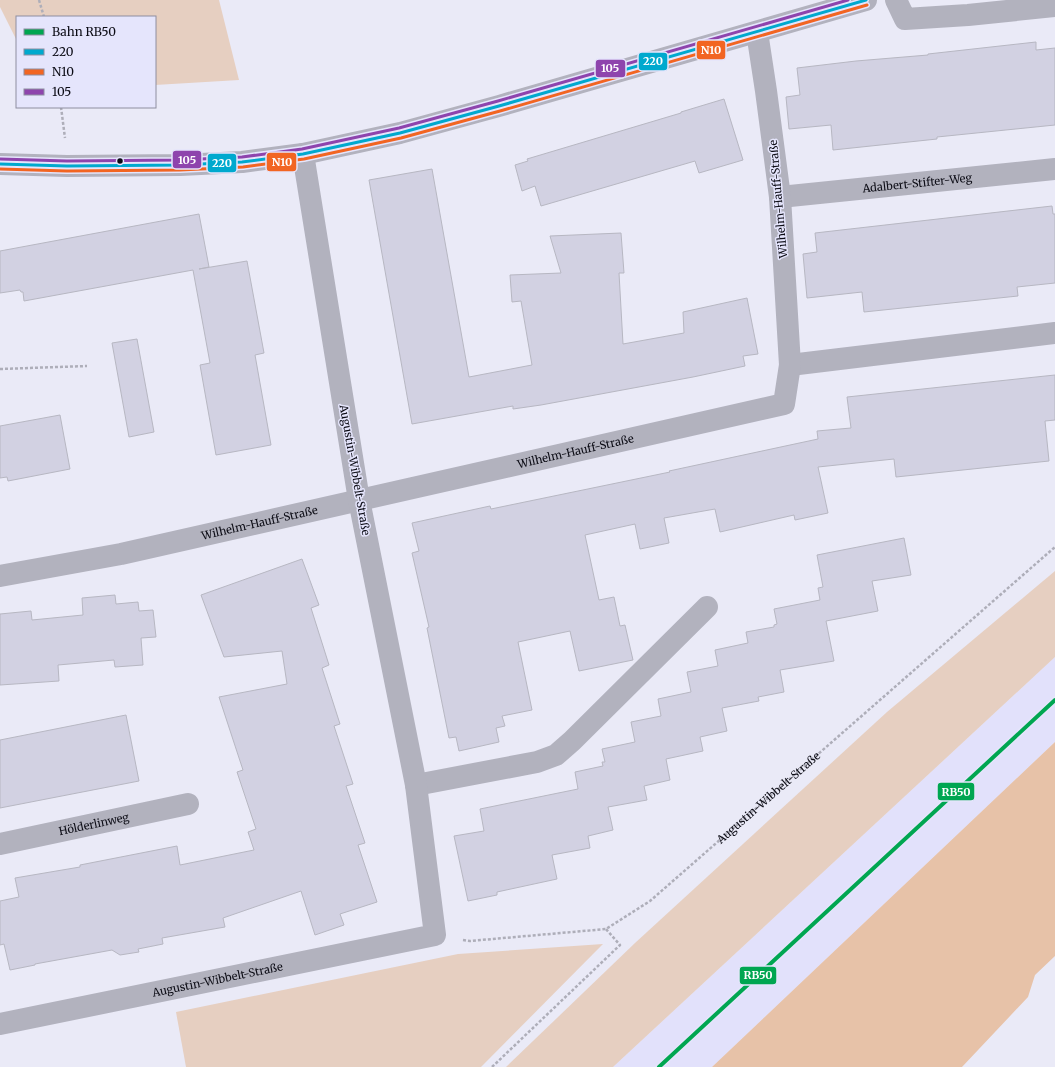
<svg xmlns="http://www.w3.org/2000/svg" width="1055" height="1067" viewBox="0 0 1055 1067" font-family="Merriweather,serif">
<rect width="100%" height="100%" fill="#eaeaf7"/>
<!-- built -->
<path fill="#e2e1fb" d="M 1055,657 L 1055,742 L 712,1067 L 613,1067 Z"/>
<!-- green -->
<g fill="#e6cfc1">
<path d="M 0,0 L 219,0 L 239,80 L 155,85 L 155,17 L 17,17 L 17,41 L 0,7 Z"/>
<path d="M 1055,571 L 1055,657 L 613,1067 L 506,1067 L 635,943 L 887,712 Z"/>
<path d="M 603,944 L 481,1067 L 186,1067 L 176,1012 L 458,954 Z"/>
</g>
<!-- forest -->
<path fill="#e7c2a8" d="M 1055,742 L 1055,956 L 1035,975 L 1028,997 L 962,1067 L 712,1067 Z"/>
<!-- building -->
<g fill="#d2d1e2" stroke="#b7b7c2">
<path d="M 1036,42 L 1036,50 L 1055,48 L 1055,125 L 937,137 L 937,139 L 833,150 L 831,125 L 789,129 L 786,97 L 800,95 L 797,68 L 856,61 L 928,55 L 928,54 Z"/>
<path d="M 724,99 L 743,160 L 699,173 L 695,161 L 541,206 L 535,186 L 522,191 L 515,165 L 528,161 L 527,159 L 681,113 L 681,112 Z"/>
<path d="M 432,169 L 469,377 L 532,365 L 521,301 L 512,302 L 510,275 L 561,273 L 550,236 L 621,233 L 624,273 L 619,273 L 623,344 L 684,333 L 683,312 L 747,298 L 758,354 L 743,356 L 745,366 L 693,377 L 541,405 L 513,409 L 513,406 L 412,424 L 369,180 Z"/>
<path d="M 1052,206 L 1053,214 L 1055,214 L 1055,283 L 1017,287 L 1018,296 L 864,312 L 862,292 L 807,298 L 803,254 L 817,252 L 815,233 Z"/>
<path d="M 199,214 L 209,267 L 199,269 L 247,261 L 264,353 L 255,355 L 271,445 L 216,455 L 200,365 L 210,363 L 193,270 L 24,301 L 23,292 L 21,292 L 20,290 L 0,293 L 0,251 Z"/>
<path d="M 137,339 L 154,432 L 129,437 L 112,343 Z"/>
<path d="M 1055,375 L 1055,420 L 1045,421 L 1049,461 L 896,477 L 894,459 L 818,467 L 828,513 L 795,520 L 794,515 L 720,532 L 715,509 L 664,518 L 669,543 L 640,549 L 635,524 L 585,535 L 599,600 L 614,597 L 620,626 L 625,625 L 633,660 L 579,671 L 570,631 L 518,642 L 532,710 L 502,716 L 505,726 L 496,728 L 499,742 L 459,751 L 456,737 L 449,738 L 427,628 L 429,627 L 412,553 L 419,551 L 412,523 L 490,506 L 491,509 L 670,472 L 669,471 L 818,439 L 817,431 L 851,428 L 847,397 Z"/>
<path d="M 60,415 L 70,469 L 8,481 L 7,477 L 0,478 L 0,426 Z"/>
<path d="M 904,538 L 911,575 L 872,581 L 878,611 L 826,621 L 834,661 L 780,670 L 784,692 L 758,697 L 759,701 L 722,708 L 727,731 L 700,737 L 703,751 L 666,759 L 670,780 L 644,786 L 647,800 L 608,807 L 613,830 L 588,836 L 590,848 L 552,855 L 557,879 L 497,892 L 497,895 L 468,901 L 454,836 L 484,831 L 480,809 L 578,789 L 575,772 L 603,766 L 602,762 L 605,762 L 602,749 L 635,742 L 631,722 L 661,716 L 658,699 L 691,692 L 687,672 L 718,666 L 715,650 L 748,643 L 746,632 L 774,627 L 774,625 L 777,624 L 774,609 L 820,600 L 818,588 L 823,587 L 817,555 Z"/>
<path d="M 302,559 L 319,605 L 311,608 L 329,665 L 322,668 L 340,724 L 334,726 L 353,784 L 346,786 L 365,843 L 358,845 L 377,902 L 340,914 L 344,925 L 315,935 L 301,891 L 223,918 L 225,927 L 162,938 L 163,944 L 138,949 L 139,952 L 120,955 L 112,950 L 35,964 L 35,965 L 10,970 L 4,944 L 0,945 L 0,901 L 19,897 L 15,878 L 80,867 L 80,865 L 177,846 L 180,865 L 254,850 L 248,832 L 256,829 L 237,772 L 243,770 L 219,697 L 287,684 L 282,651 L 224,657 L 201,595 Z"/>
<path d="M 115,595 L 116,604 L 138,602 L 139,611 L 153,610 L 156,637 L 141,638 L 143,665 L 115,667 L 114,660 L 58,665 L 59,681 L 0,685 L 0,614 L 31,611 L 32,620 L 83,615 L 82,598 Z"/>
<path d="M 126,715 L 139,781 L 0,808 L 0,740 Z"/>
</g>
<g fill="none" stroke-linecap="round" stroke-linejoin="round">
<!-- path -->
<g stroke="#aeaeb9" stroke-width="2.5" stroke-dasharray="3 2" stroke-linecap="butt">
<path d="M 39,0 L 44,17"/>
<path d="M 61,107 L 65,138"/>
<path d="M 0,369 L 87,366"/>
<path id="s1" d="M 463,940 L 470,941 L 606,929 L 650,901 L 1055,547"/>
<path d="M 492,1067 L 620,945 L 606,929"/>
</g>
<!-- minor -->
<g stroke="#b2b2be" stroke-width="22">
<path d="M 896,0 L 905,19 L 968,15 L 1055,6"/>
<path d="M 0,164 L 67,166 L 180,165 L 242,162 L 303,154 L 400,133 L 499,106 L 866,0"/>
<path id="s2" d="M 780,197 L 1055,169"/>
<path d="M 790,365 L 1055,333"/>
<path id="s3" d="M 0,576 L 121,554 L 784,404 L 790,365 L 780,197 L 766,91 L 757,32"/>
<path d="M 416,785 L 537,762 L 556,755 L 572,741 L 707,607"/>
<path id="s4" d="M 0,844 L 188,804"/>
<path id="s5" d="M 0,1024 L 435,935 L 416,785 L 359,500 L 303,154"/>
</g>
<defs>
<path id="bus-1" d="M 0,164 L 67,166 L 180,165 L 242,162 L 303,154 L 400,133 L 499,106 L 866,0"/>
<path id="bus-2" d="M 0,169 L 67,171 L 180,170 L 243,167 L 304,159 L 401,138 L 500,111 L 867,5"/>
<path id="bus-3" d="M 0,159 L 67,161 L 180,160 L 242,157 L 302,149 L 399,128 L 498,101 L 848,0"/>
</defs>
<!-- bus-1 casing -->
<use href="#bus-1" stroke="#e5e5fc" stroke-width="6"/>
<!-- bus-2 casing -->
<use href="#bus-2" stroke="#e5e5fc" stroke-width="6"/>
<!-- bus-3 casing -->
<use href="#bus-3" stroke="#e5e5fc" stroke-width="6"/>
<!-- bus-1 -->
<use href="#bus-1" stroke="#00a9ce" stroke-width="3"/>
<!-- bus-2 -->
<use href="#bus-2" stroke="#f26522" stroke-width="3"/>
<!-- bus-3 -->
<use href="#bus-3" stroke="#8e44ad" stroke-width="3"/>
<defs>
<path id="rail-1" d="M 659,1067 L 1055,700"/>
</defs>
<!-- rail-1 casing -->
<use href="#rail-1" stroke="#e5e5fc" stroke-width="7"/>
<!-- rail-1 -->
<use href="#rail-1" stroke="#00a651" stroke-width="4"/>
</g>
<!-- markers -->
<circle fill="#0c0c15" stroke="#e5e5fc" stroke-width="1.5" cx="120" cy="161" r="3.5"/>
<g text-anchor="middle" dominant-baseline="central" stroke-width="3" stroke-linejoin="round" paint-order="stroke">
<!-- street labels -->
<g font-size="11" fill="#0c0c15" stroke="#e5e5fc">
<text stroke="none"><textPath href="#s2" startOffset="138">Adalbert-Stifter-Weg</textPath></text>
<text transform="translate(778 199) rotate(-95)">Wilhelm-Hauff-Straße</text>
<text stroke="none"><textPath href="#s3" startOffset="589">Wilhelm-Hauff-Straße</textPath></text>
<text transform="translate(355 470) rotate(80)">Augustin-Wibbelt-Straße</text>
<text stroke="none"><textPath href="#s3" startOffset="265">Wilhelm-Hauff-Straße</textPath></text>
<text stroke="none"><textPath href="#s1" startOffset="353">Augustin-Wibbelt-Straße</textPath></text>
<text stroke="none"><textPath href="#s4" startOffset="96">Hölderlinweg</textPath></text>
<text stroke="none"><textPath href="#s5" startOffset="222">Augustin-Wibbelt-Straße</textPath></text>
</g>
</g>
<g stroke="#e5e5fc" stroke-width="1.5">
<rect x="696" y="40" width="30" height="20" rx="4" fill="#f26522"/>
<rect x="638" y="52" width="30" height="19" rx="4" fill="#00a9ce"/>
<rect x="595" y="59" width="31" height="19" rx="4" fill="#8e44ad"/>
<rect x="172" y="150" width="30" height="19" rx="4" fill="#8e44ad"/>
<rect x="266" y="152" width="31" height="20" rx="4" fill="#f26522"/>
<rect x="207" y="153" width="30" height="20" rx="4" fill="#00a9ce"/>
<rect x="937" y="782" width="38" height="19" rx="4" fill="#00a651"/>
<rect x="739" y="966" width="38" height="19" rx="4" fill="#00a651"/>
</g>
<g font-size="11" text-anchor="middle" font-weight="bold" fill="#fff">
<text x="711" y="54">N10</text>
<text x="653" y="65">220</text>
<text x="610" y="72">105</text>
<text x="187" y="164">105</text>
<text x="282" y="166">N10</text>
<text x="222" y="167">220</text>
<text x="956" y="796">RB50</text>
<text x="758" y="979">RB50</text>
</g>
<!-- legend -->
<rect x="16" y="16" width="140" height="92" fill="#e5e5fc" stroke="#8e8ea0"/>
<rect x="24" y="29" width="20" height="6" fill="#00a651" stroke="#8e8ea0"/>
<text x="52" y="36" font-size="12" fill="#0c0c15">Bahn RB50</text>
<rect x="24" y="49" width="20" height="6" fill="#00a9ce" stroke="#8e8ea0"/>
<text x="52" y="56" font-size="12" fill="#0c0c15">220</text>
<rect x="24" y="69" width="20" height="6" fill="#f26522" stroke="#8e8ea0"/>
<text x="52" y="76" font-size="12" fill="#0c0c15">N10</text>
<rect x="24" y="89" width="20" height="6" fill="#8e44ad" stroke="#8e8ea0"/>
<text x="52" y="96" font-size="12" fill="#0c0c15">105</text>
</svg>
